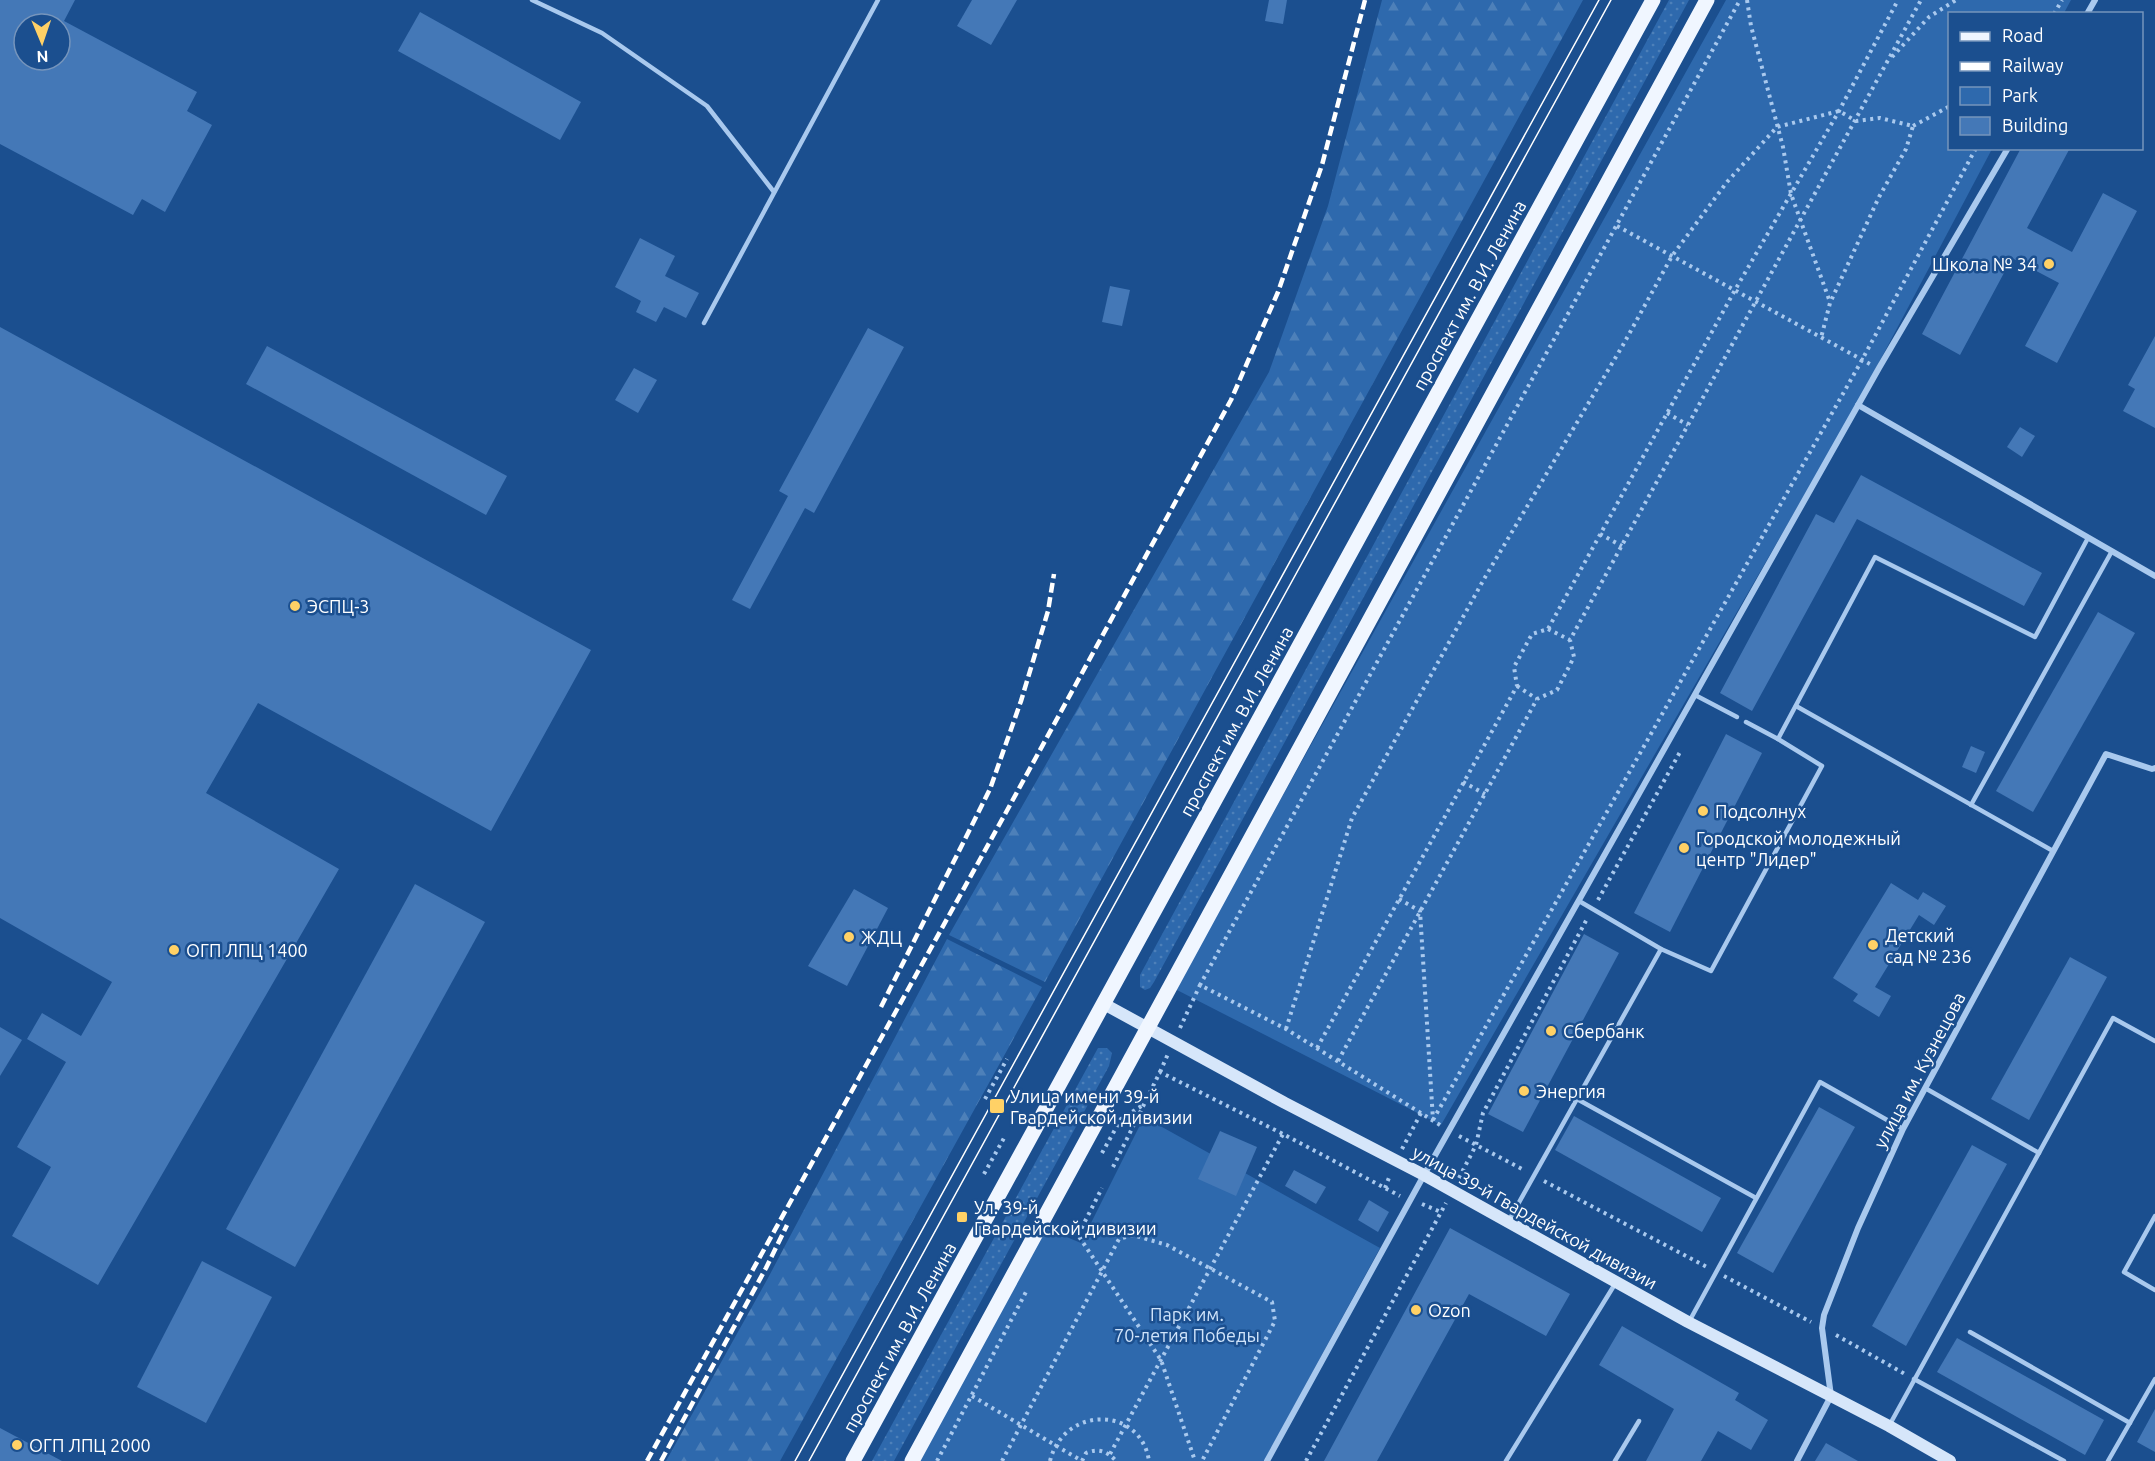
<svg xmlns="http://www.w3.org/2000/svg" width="2155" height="1461" viewBox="0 0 2155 1461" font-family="Ubuntu,sans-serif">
<defs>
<pattern id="grass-dots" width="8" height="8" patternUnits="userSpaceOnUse" patternTransform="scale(1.5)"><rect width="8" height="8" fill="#2e69ad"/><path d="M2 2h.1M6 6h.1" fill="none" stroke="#4d80b9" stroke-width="1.8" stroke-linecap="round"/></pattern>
<pattern id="forest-firs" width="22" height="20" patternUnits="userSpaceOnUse" patternTransform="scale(1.5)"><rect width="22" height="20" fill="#2e69ad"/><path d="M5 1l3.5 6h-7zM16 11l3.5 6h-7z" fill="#4d80b9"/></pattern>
</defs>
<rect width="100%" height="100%" fill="#1b4f8f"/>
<!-- grass -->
<g fill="url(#grass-dots)">
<path d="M 1669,0 L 1689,0 L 1154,982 L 1150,988 L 1145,990 L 1140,987 L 1140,975 Z"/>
<path d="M 1098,1048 L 1107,1048 L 1112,1053 L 1109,1066 L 894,1461 L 872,1461 Z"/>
</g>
<!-- forest -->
<g fill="url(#forest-firs)">
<path d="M 1382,0 L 1583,0 L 1045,982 L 949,935 L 1269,372 L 1328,206 Z"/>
<path d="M 947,939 L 1042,987 L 780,1461 L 666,1461 L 768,1278 Z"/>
</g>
<!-- park -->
<g fill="#2e69ad">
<path d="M 1726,0 L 2071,0 L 2064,13 L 1950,14 L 1950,148 L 1992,149 L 1858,402 L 1441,1125 L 1175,989 Z"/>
<path d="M 1144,1117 L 1380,1248 L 1264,1461 L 919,1461 L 1045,1228 L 1081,1243 Z"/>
</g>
<!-- building -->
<g fill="#4478b7" fill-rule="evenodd">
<path d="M 0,0 L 75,0 L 64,21 L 197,92 L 187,111 L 212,125 L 165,212 L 142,199 L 133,215 L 0,144 ZM 24,24 L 60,24 L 60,60 L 24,60 Z"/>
<path d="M 972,0 L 1017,0 L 991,45 L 957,26 Z"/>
<path d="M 1269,0 L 1287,0 L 1283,24 L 1265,21 Z"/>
<path d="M 420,12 L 581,102 L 560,140 L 398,51 Z"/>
<path d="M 2021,148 L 2070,148 L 2027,228 L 2072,252 L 2103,193 L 2137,211 L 2057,363 L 2025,346 L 2059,283 L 2012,258 L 1960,355 L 1922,334 Z"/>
<path d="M 640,238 L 675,256 L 665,276 L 699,293 L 686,318 L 664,307 L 656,322 L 636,312 L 641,301 L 615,287 Z"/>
<path d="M 1110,286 L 1130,290 L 1122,326 L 1102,322 Z"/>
<path d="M 0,327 L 591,650 L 491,831 L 258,703 L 206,793 L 339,869 L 98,1285 L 12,1236 L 51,1167 L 17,1147 L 66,1062 L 27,1039 L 42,1013 L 81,1036 L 112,982 L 0,918 Z"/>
<path d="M 868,328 L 904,347 L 814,513 L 805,508 L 750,609 L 732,600 L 788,496 L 779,491 Z"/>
<path d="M 2155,336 L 2155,428 L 2123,411 L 2135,389 L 2128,385 Z"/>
<path d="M 267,346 L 507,476 L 486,515 L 246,384 Z"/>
<path d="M 634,368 L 657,380 L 638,413 L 615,400 Z"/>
<path d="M 2020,427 L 2035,436 L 2022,457 L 2007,447 Z"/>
<path d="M 1861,475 L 2042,573 L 2024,606 L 1857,519 L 1752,711 L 1720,693 L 1816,514 L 1834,523 Z"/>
<path d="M 2098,612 L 2135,633 L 2033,812 L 1996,791 Z"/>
<path d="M 1726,734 L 1762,753 L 1670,932 L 1634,913 Z"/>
<path d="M 1971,746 L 1985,752 L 1976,773 L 1962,767 Z"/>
<path d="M 1891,883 L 1918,900 L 1923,892 L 1946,906 L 1934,925 L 1919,915 L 1875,987 L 1891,996 L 1879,1017 L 1853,1001 L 1858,994 L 1833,978 Z"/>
<path d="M 415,884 L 485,922 L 295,1267 L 226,1229 Z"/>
<path d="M 854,889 L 888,908 L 847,986 L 808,966 Z"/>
<path d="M 1584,934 L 1619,953 L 1523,1132 L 1488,1114 Z"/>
<path d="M 2070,957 L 2107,977 L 2029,1120 L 1991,1099 Z"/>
<path d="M 0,1027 L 22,1040 L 0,1076 Z"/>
<path d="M 1819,1107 L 1855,1127 L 1773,1273 L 1737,1253 Z"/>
<path d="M 1574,1116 L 1721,1198 L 1702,1232 L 1555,1150 Z"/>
<path d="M 1220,1131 L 1257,1147 L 1236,1196 L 1198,1179 Z"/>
<path d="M 1972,1145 L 2007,1164 L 1906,1346 L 1872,1326 Z"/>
<path d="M 1294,1170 L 1326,1187 L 1316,1204 L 1285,1186 Z"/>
<path d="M 1369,1200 L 1389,1212 L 1378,1232 L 1358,1220 Z"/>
<path d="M 1450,1228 L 1570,1294 L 1546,1336 L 1469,1294 L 1377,1461 L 1324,1461 Z"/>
<path d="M 202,1261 L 272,1297 L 206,1423 L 137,1387 Z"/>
<path d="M 1622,1326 L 1739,1393 L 1735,1400 L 1768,1420 L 1751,1450 L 1718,1431 L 1701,1461 L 1646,1461 L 1674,1409 L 1599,1365 Z"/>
<path d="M 1957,1338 L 2104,1420 L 2085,1455 L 1937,1372 Z"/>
<path d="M 2155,1409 L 2155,1452 L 2137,1442 Z"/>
<path d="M 0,1428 L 62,1461 L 0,1461 Z"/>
<path d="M 1826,1443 L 1858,1461 L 1815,1461 Z"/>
</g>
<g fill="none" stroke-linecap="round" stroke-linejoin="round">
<!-- path -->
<g stroke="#a9c9ee" stroke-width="4" stroke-dasharray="3 4.5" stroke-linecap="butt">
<path d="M 1747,0 L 1751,26 L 1783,147 L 1791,194 L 1830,302"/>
<path d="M 2054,14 L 2062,0"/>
<path d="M 1892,57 L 1929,17 L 1956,0"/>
<path d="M 1913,126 L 1950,106"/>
<path d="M 1617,226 L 1870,364"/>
<path d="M 1667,413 L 1688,425"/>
<path d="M 1600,534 L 1622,546"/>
<path d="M 1548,629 L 1570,640"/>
<path d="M 1517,686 L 1537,699"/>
<path d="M 1463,782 L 1485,794"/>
<path d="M 1399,899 L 1420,911 L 1433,1120"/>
<path d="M 1598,900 L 1680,752"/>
<path d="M 1180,1028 L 1200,985"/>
<path d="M 1286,1029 L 1352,818 L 1484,579 L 1623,345 L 1672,256 L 1727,182 L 1777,127 L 1839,111 L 1856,121 L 1880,118 L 1913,126 L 1906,149 L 1879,197 L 1830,303 L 1821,338"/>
<path d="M 1317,1048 L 1517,686 L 1514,667 L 1532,634 L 1548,629 L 1735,290 L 1839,111 L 1898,0"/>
<path d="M 1338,1061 L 1537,699 L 1557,690 L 1574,657 L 1570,640 L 1921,0"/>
<path d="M 1160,1072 L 1168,1054"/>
<path d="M 985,1099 L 1007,1059"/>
<path d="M 1433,1120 L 1862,360 L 1976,148"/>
<path d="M 1440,1125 L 1286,1029 L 1200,985 L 1740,0"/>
<path d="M 1459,1136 L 1524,1170"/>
<path d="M 1402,1149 L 1421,1113"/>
<path d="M 1102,1153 L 1121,1119 L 1143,1105"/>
<path d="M 1113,1167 L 1160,1072 L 1283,1134 L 1400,1196"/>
<path d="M 984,1174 L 1004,1138"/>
<path d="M 1459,1178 L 1476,1145 L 1483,1113 L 1588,917"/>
<path d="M 1544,1181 L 1707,1267"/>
<path d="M 1385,1188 L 1390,1175"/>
<path d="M 1422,1204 L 1441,1212"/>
<path d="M 1059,1228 L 1078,1235 L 1161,1360 L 1195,1461"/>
<path d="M 1078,1235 L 1102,1188"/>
<path d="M 1724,1276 L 1811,1322"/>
<path d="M 1836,1335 L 1905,1374"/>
<path d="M 972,1396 L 1082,1461"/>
<path d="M 1110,1454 L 1283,1134"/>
<path d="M 937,1461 L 1027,1290"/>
<path d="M 1002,1461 L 1119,1239 L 1133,1235 L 1167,1245 L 1272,1302 L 1275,1321 L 1202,1461"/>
<path d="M 1050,1461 C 1064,1405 1141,1406 1149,1461"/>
<path d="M 1082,1461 L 1086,1453 C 1098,1448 1107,1451 1116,1461"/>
<path d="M 1306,1461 L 1446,1203"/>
</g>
<!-- service -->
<g stroke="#a9c9ee" stroke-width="4.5">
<path d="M 532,0 L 602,33 L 707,106 L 774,192"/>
<path d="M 704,323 L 878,0"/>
<path d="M 1695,695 L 1737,717"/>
<path d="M 1796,706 L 2053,851"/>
<path d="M 1746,722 L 1778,739"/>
<path d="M 1971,805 L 2112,551"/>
<path d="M 1579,901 L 1661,949"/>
<path d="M 1925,1088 L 2039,1153"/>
<path d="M 1577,1099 L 1756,1198"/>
<path d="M 2155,1216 L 2124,1272 L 2155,1290"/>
<path d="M 1508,1222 L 1661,949 L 1711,971 L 1822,766 L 1778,739 L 1875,557 L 2035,637 L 2088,538"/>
<path d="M 1690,1320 L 1820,1082 L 1903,1129"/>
<path d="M 1970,1332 L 2130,1423"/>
<path d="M 1914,1379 L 2064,1461"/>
<path d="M 1889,1426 L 2113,1018 L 2155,1041"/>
<path d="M 1506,1461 L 1615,1284"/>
<path d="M 1615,1461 L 1639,1421"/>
<path d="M 2108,1461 L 2155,1379"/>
</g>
<!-- minor -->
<g stroke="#a9c9ee" stroke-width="6">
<path d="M 2087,14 L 2095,0"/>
<path d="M 1858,405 L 2155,576"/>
<path d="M 1267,1461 L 1424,1175 L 1879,368 L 2008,148"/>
<path d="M 1797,1461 L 1831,1396 L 1822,1328 L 1824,1315 L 1858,1228 L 1903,1129 L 2106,754 L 2152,769 L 2155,768"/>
</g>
<!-- secondary -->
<path stroke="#d6e6fa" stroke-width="12" d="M 1104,1004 L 1285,1103 L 1424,1175 L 1688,1322 L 1889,1426 L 1950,1461"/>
<!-- primary -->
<g stroke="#f0f6ff" stroke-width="15">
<path d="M 853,1461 L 1653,0"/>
<path d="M 912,1461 L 1707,0"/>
</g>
<!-- tram -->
<g stroke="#fff" stroke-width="1.5">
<path d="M 795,1461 L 1599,0"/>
<path d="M 809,1461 L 1611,0"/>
</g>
<!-- rail -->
<g stroke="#fff" stroke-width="4.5" stroke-dasharray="10 4.5" stroke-linecap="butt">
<path d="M 881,1007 L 990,789 L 1021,701 L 1048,611 L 1054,574"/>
<path d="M 647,1461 L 1004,816 L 1231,400 L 1278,292 L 1322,165 L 1365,0"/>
<path d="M 661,1461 L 766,1268 L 787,1225"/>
</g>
</g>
<!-- markers -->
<g fill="#ffd166" stroke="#1b4f8f" stroke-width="2">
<circle cx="2049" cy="264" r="6"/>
<circle cx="295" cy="606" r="6"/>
<circle cx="1703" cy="811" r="6"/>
<circle cx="1684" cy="848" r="6"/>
<circle cx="849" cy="937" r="6"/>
<circle cx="1873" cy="945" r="6"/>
<circle cx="174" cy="950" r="6"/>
<circle cx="1551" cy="1031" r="6"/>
<circle cx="1524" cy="1091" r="6"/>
<rect x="989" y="1098" width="16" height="16" rx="3"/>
<rect x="956" y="1211" width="12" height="12" rx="3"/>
<circle cx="1416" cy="1310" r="6"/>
<circle cx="17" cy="1445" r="6"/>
</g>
<g text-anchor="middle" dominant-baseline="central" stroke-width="5" stroke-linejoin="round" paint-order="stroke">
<!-- poi labels -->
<g font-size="18" fill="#fff" stroke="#1b4f8f" text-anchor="start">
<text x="2037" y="264" text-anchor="end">Школа № 34</text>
<text x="307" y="606">ЭСПЦ-3</text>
<text x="1715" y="811">Подсолнух</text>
<text x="1696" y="838">Городской молодежный<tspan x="1696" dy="21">центр "Лидер"</tspan></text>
<text x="1885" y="935">Детский<tspan x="1885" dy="21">сад № 236</tspan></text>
<text x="861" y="937">ЖДЦ</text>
<text x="186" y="950">ОГП ЛПЦ 1400</text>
<text x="1563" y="1031">Сбербанк</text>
<text x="1536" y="1091">Энергия</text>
<text x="1010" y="1096">Улица имени 39-й<tspan x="1010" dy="21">Гвардейской дивизии</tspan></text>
<text x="974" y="1207">Ул. 39-й<tspan x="974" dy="21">Гвардейской дивизии</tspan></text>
<text x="1428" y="1310">Ozon</text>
<text x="29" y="1445">ОГП ЛПЦ 2000</text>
</g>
<!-- street labels -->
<g font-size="18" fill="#fff" stroke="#1b4f8f">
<text transform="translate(1469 295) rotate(-61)">проспект им. В.И. Ленина</text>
<text transform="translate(1236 721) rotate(-61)">проспект им. В.И. Ленина</text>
<text transform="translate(1919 1070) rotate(-62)">улица им. Кузнецова</text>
<text transform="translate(1535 1217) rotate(29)">улица 39-й Гвардейской дивизии</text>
<text transform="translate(899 1337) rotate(-61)">проспект им. В.И. Ленина</text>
</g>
<!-- park labels -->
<g font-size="18" fill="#cfe3fa" stroke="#1b4f8f">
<text x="1187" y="1314">Парк им.<tspan x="1187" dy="21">70-летия Победы</tspan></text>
</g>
</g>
<!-- legend -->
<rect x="1948" y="12" width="195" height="138" fill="#1b4f8f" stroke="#7695bc" stroke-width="1.5"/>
<rect x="1960" y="32" width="30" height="9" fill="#f0f6ff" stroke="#7695bc" stroke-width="1.5"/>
<text x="2002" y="42" font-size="18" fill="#ffffff">Road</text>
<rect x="1960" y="62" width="30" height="9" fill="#ffffff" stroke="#7695bc" stroke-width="1.5"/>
<text x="2002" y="72" font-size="18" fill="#ffffff">Railway</text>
<rect x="1960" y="87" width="30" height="18" fill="#2e69ad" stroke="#7695bc" stroke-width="1.5"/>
<text x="2002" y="102" font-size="18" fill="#ffffff">Park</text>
<rect x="1960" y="117" width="30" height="18" fill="#4478b7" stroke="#7695bc" stroke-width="1.5"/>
<text x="2002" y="132" font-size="18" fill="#ffffff">Building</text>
<!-- north arrow -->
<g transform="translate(42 42) rotate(178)"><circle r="28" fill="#1b4f8f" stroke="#7695bc" stroke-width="1.5"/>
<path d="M0-4.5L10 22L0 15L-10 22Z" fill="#ffd166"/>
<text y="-9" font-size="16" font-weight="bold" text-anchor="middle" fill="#ffffff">N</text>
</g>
</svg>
